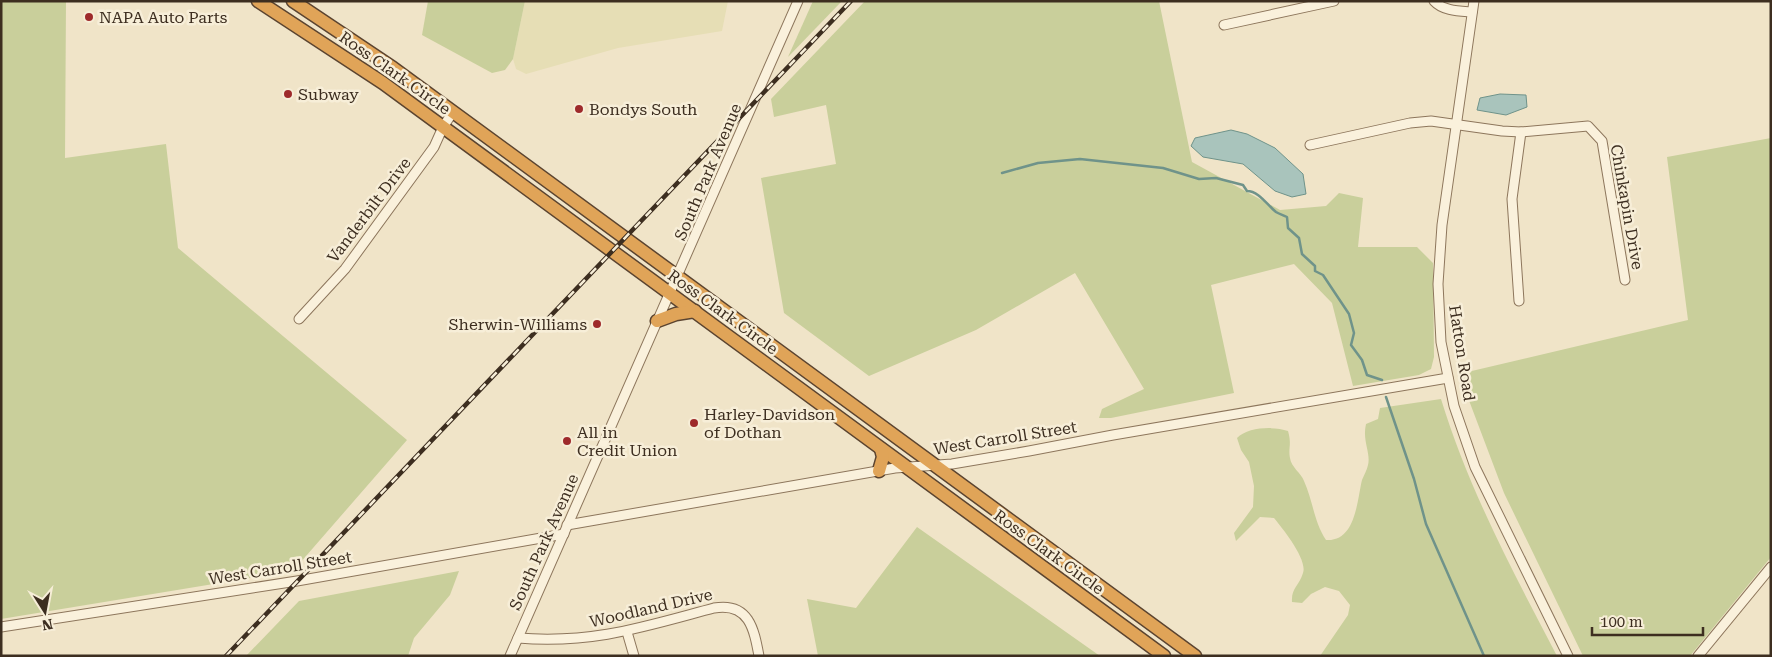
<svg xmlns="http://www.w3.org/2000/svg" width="1772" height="657" viewBox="0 0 1772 657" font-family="'Roboto Serif',serif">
<rect width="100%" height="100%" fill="#f0e4c8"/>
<!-- farmland -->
<path fill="#e6deb5" d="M 525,1 L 728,1 L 722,31 L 618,48 L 526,74 L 516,69 L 513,59 Z"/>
<!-- green -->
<g fill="#c9cf9b">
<path d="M 1,1 L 66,1 L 65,158 L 166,144 L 178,248 L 407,440 L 293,571 L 1,619 Z"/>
<path d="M 428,1 L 525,1 L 513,59 L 505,70 L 492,73 L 422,35 Z"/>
<path d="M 813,1 L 842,1 L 788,57 Z"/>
<path d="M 865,1 L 1159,1 L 1192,162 L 1280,210 L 1326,206 L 1339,193 L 1363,198 L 1358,247 L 1417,247 L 1433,263 L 1434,357 L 1431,369 L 1419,375 L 1353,386 L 1332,303 L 1294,264 L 1211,285 L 1234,393 L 1111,418 L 1099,418 L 1102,409 L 1144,389 L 1075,273 L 976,330 L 869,376 L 784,313 L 761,178 L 836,164 L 826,105 L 774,117 L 771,99 Z"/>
<path d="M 1771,138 L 1771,557 L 1690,656 L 1583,656 L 1504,493 L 1459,374 L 1688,320 L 1667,157 Z"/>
<path d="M 1441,399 C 1469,490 1513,572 1557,656 L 1320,656 L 1348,615 L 1350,605 L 1339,591 L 1325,587 L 1311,594 L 1302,603 L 1292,602 C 1291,588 1299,586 1303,573 C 1308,560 1283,529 1274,518 L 1260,517 L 1236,541 L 1234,533 L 1253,507 L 1254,486 L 1249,462 L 1241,450 L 1237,438 C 1248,427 1274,426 1288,431 C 1292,445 1288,447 1290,458 C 1291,467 1301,473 1304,481 C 1313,501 1314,522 1326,540 C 1356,542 1357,500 1362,480 C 1364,475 1367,470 1368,465 C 1371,453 1362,441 1366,424 L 1378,419 L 1380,408 Z"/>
<path d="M 917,527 L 1100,656 L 818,656 L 807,599 L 856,608 Z"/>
<path d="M 459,571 L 450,595 L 414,638 L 408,656 L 246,656 L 299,601 Z"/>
</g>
<!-- water -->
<g fill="#a9c4bc" stroke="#6f938a">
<path d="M 1500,94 L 1526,95 L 1527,107 L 1506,115 L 1477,110 L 1480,98 Z"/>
<path d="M 1231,130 L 1247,134 L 1275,148 L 1303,174 L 1306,194 L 1292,197 L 1275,191 L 1243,164 L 1203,157 L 1191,146 L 1195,138 Z"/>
</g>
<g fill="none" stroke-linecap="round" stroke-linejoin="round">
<!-- stream -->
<g stroke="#6f938a" stroke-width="2.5">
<path d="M 1002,173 L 1038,163 L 1080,159 L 1163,168 L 1199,179 L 1216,178 L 1243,185 L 1247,191 C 1259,191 1267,205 1276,212 C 1279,214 1283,215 1287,217 L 1288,228 L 1299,238 L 1302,254 L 1315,266 L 1315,271 L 1323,275 L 1349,314 L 1354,333 L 1351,345 L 1362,360 L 1367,375 L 1382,380"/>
<path d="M 1386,397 L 1414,479 L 1426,524 L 1484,656"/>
</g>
<defs>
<g id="minor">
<path d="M 1434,1 C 1443,11 1459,11 1472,12"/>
<path d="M 1474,1 L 1442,225 L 1438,284 L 1441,342 L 1454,406 L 1475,467 L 1568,656"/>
<path d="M 1224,25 L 1334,1"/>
<path d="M 1310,145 L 1410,123 L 1431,121 L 1502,131 L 1521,132 L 1588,126 L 1602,141 L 1625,280"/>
<path d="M 1519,301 L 1512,199 L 1521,132"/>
<path d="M 299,319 L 345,269 L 434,147 L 443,127 L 453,112"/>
<path d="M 567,525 L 895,468 L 952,464 L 1029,451 L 1113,435 L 1448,378"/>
<path d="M 1,627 L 297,581 L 564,534"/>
<path d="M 627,632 L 634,656"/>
<path d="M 518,638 C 593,644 643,627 714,608 C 749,602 754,629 759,656"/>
<path d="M 510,656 L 798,1"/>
<path d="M 1698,656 L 1771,567"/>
</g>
<g id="highway">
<path d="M 258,1 L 383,83 L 1164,656"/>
<path d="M 293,1 L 393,68 L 1195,656"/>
<path d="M 657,321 L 676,314 L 695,311"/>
<path d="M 879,471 L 883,457 L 881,449"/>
</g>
</defs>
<!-- minor casing -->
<use href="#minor" stroke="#8d765c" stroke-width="11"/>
<!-- highway casing -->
<use href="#highway" stroke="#5b4430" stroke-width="15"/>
<!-- minor -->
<use href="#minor" stroke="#faf1dc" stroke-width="9"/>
<!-- highway -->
<use href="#highway" stroke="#e0a458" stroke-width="12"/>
<defs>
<path id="rail" d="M 226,656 L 851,1"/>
</defs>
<!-- rail casing -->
<use href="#rail" stroke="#3d2e20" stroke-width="4.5"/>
<!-- rail -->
<use href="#rail" stroke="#f7eed8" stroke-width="2.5" stroke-dasharray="8" stroke-linecap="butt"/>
</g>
<!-- markers -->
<g fill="#9e2a2b" stroke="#f7eed8" stroke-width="2">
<circle cx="89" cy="17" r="5"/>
<circle cx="288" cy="94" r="5"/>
<circle cx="579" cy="109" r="5"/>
<circle cx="597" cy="324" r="5"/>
<circle cx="694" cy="423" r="5"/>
<circle cx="567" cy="441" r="5"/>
</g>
<g text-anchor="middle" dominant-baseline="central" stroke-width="5" stroke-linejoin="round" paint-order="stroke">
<!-- poi labels -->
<g font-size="16" fill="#3d2e20" stroke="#f7eed8" text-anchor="start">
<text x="99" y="17">NAPA Auto Parts</text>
<text x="298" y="94">Subway</text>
<text x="589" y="109">Bondys South</text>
<text x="587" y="324" text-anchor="end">Sherwin-Williams</text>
<text x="704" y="414">Harley-Davidson<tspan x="704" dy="18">of Dothan</tspan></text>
<text x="577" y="432">All in<tspan x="577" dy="18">Credit Union</tspan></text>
</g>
<!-- street labels -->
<g font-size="16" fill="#3d2e20" stroke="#f7eed8">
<text transform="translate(395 73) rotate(35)">Ross Clark Circle</text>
<text transform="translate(708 172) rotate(-67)">South Park Avenue</text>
<text transform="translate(1627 207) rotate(80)">Chinkapin Drive</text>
<text transform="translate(369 210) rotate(-53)">Vanderbilt Drive</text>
<text transform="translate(723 312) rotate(36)">Ross Clark Circle</text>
<text transform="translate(1462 353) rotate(81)">Hatton Road</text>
<text transform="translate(1005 438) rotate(-9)">West Carroll Street</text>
<text transform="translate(544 542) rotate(-66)">South Park Avenue</text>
<text transform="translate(1049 552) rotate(36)">Ross Clark Circle</text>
<text transform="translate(280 568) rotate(-9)">West Carroll Street</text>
<text transform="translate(651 608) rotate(-13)">Woodland Drive</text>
</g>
</g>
<!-- border -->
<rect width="1772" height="657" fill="none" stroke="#3d2e20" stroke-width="5"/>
<!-- north arrow -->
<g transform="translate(45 612) rotate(169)" stroke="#f7eed8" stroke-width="4" paint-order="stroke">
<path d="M0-4L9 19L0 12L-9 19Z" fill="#3d2e20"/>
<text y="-8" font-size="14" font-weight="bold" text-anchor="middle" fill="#3d2e20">N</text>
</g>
<!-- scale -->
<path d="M1592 627v8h111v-8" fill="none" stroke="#3d2e20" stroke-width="2.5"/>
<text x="1600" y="627" font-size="15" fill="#3d2e20" stroke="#f7eed8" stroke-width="4" paint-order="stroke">100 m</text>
</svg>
